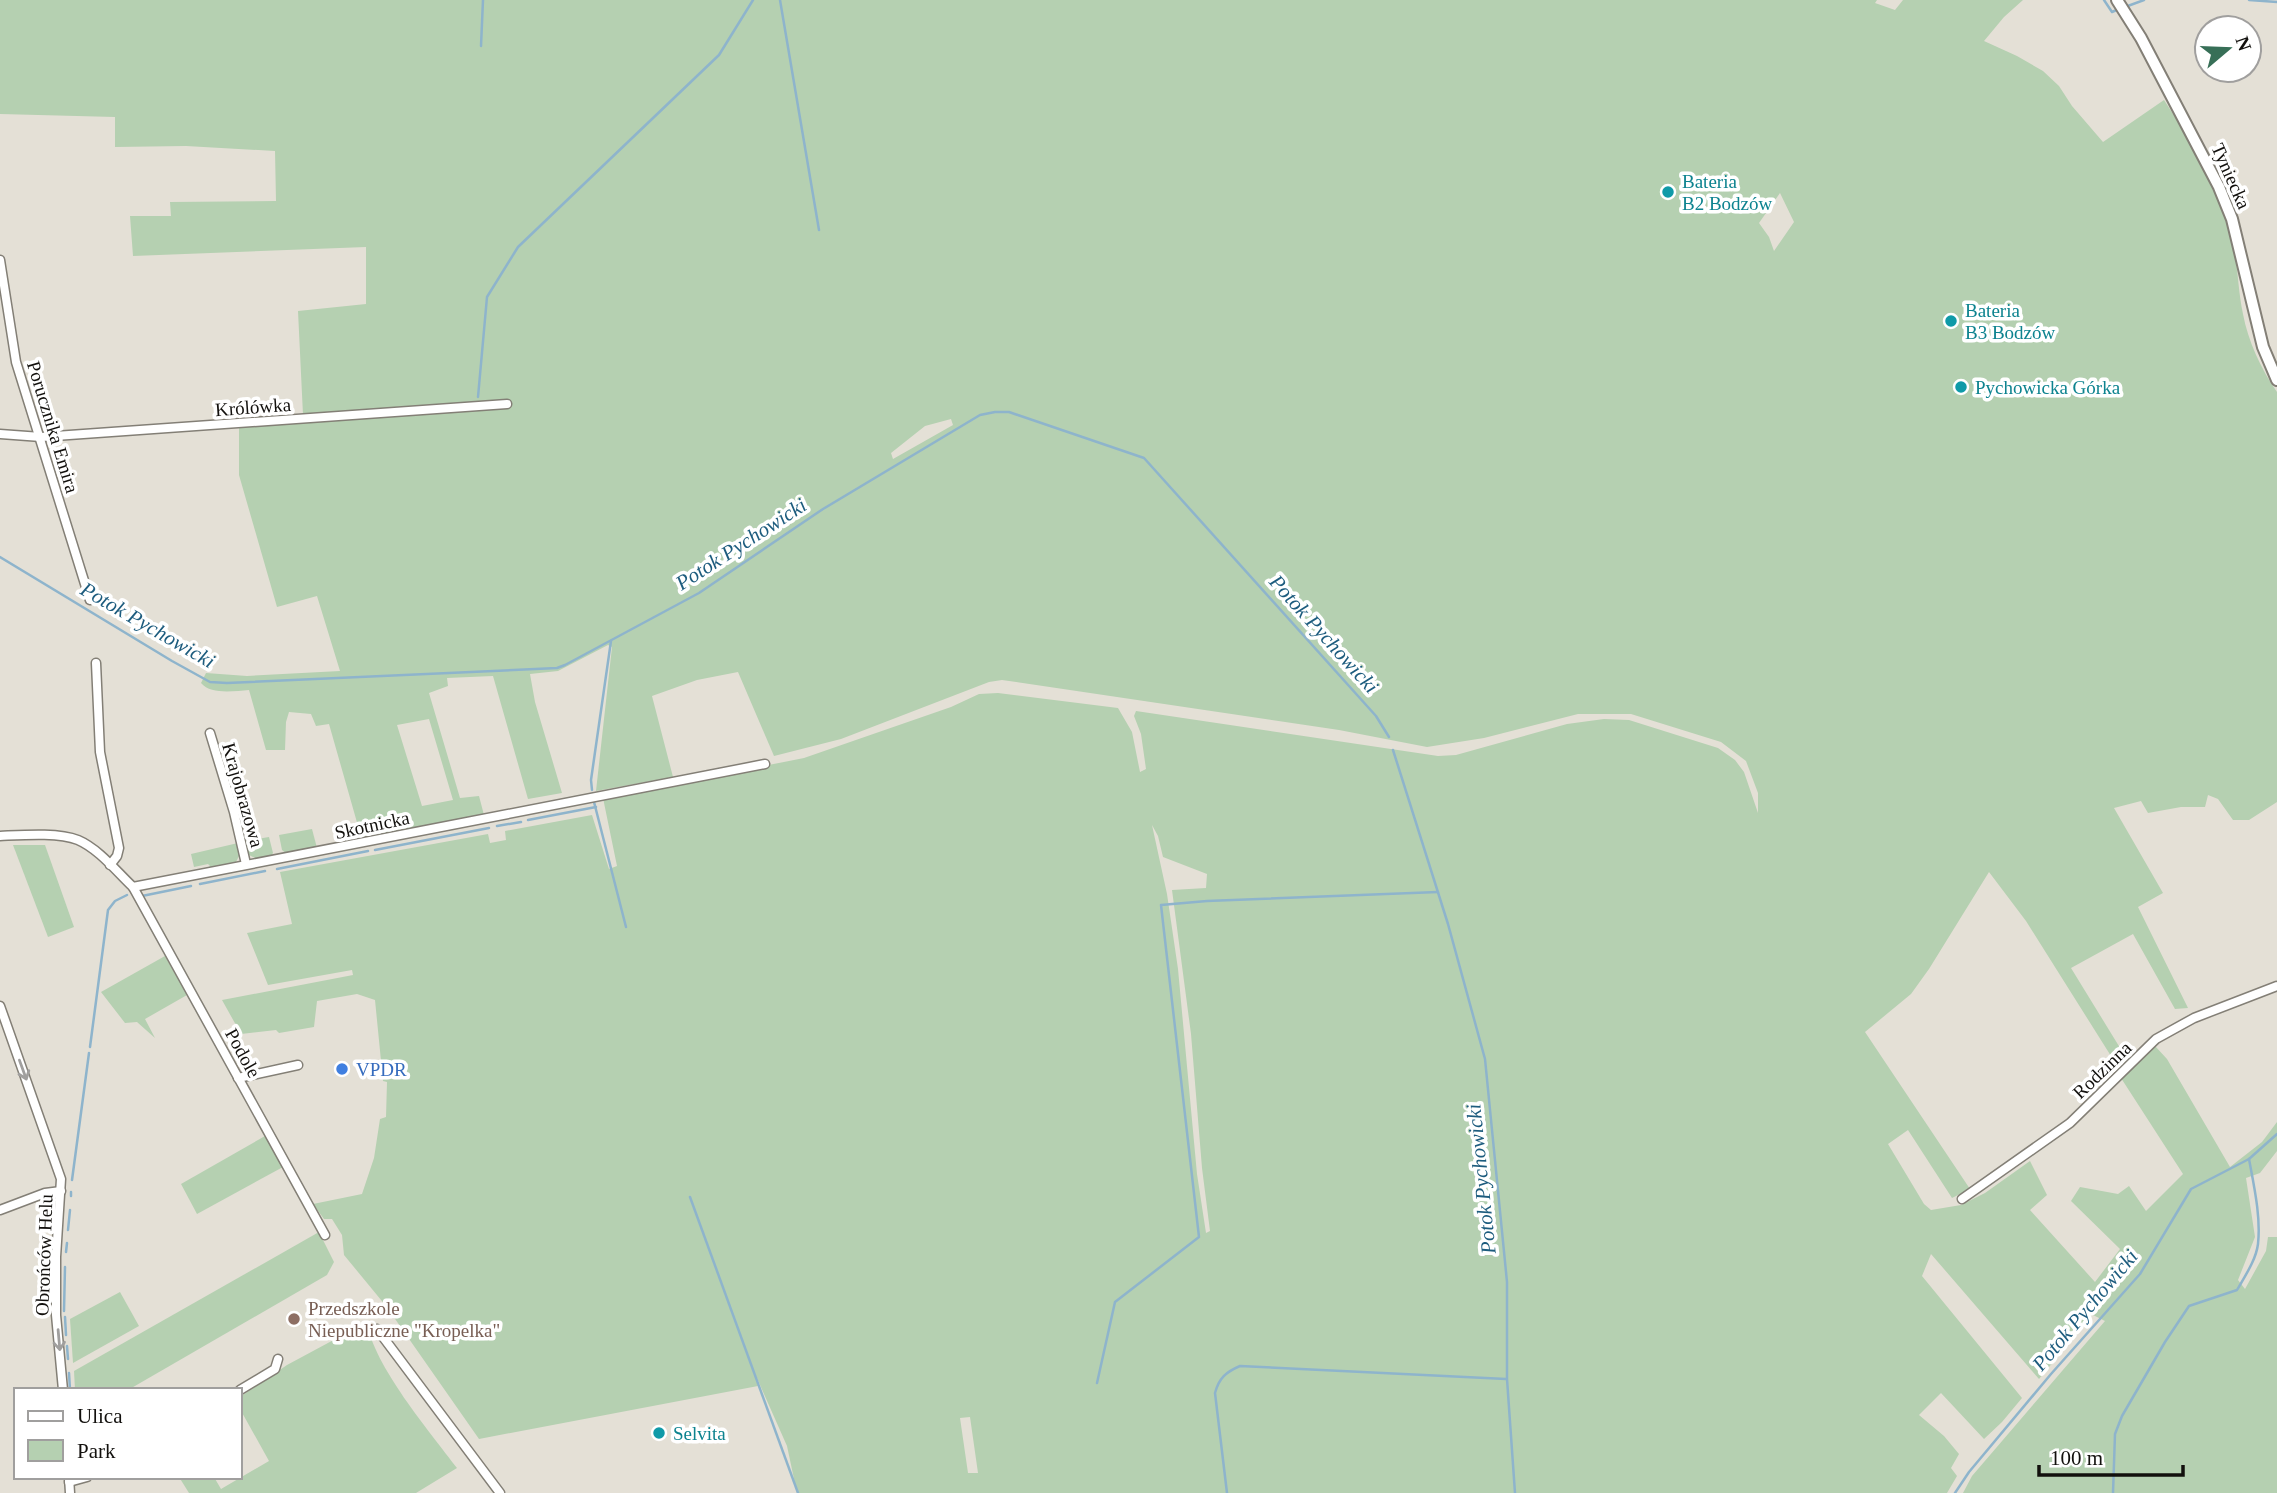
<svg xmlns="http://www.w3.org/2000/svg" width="2277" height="1493" viewBox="0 0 2277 1493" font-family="'Times New Roman',serif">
<rect width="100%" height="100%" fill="#e4e0d6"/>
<!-- green -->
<g fill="#b5d0b1" fill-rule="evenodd">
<path d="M 0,0 L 1877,0 L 1875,3 L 1895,10 L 1903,0 L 2023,0 L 2004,17 L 1984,41 L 2017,56 L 2043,71 L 2059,86 L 2072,106 L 2103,142 L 2164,100 C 2190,140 2216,182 2230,229 C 2238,257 2237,286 2243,314 C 2248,341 2261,369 2277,392 L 2277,802 L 2249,820 L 2233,820 L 2218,799 L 2208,795 L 2205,807 L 2181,807 L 2148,813 L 2141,801 L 2114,808 L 2163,893 L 2138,907 L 2188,1008 L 2175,1009 L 2133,934 L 2071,968 L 2125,1056 L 2116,1064 L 2026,921 L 1989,872 L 1929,969 L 1911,994 L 1865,1032 L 1970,1189 L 1952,1198 L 1908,1130 L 1888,1144 L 1924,1204 L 1931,1210 L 1961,1205 L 1985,1193 L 2030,1161 L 2047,1195 L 2030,1210 L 2095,1282 L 2120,1249 L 2071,1201 L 2080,1187 L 2118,1194 L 2129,1186 L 2146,1211 L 2183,1174 L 2121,1078 L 2155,1046 L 2167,1059 L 2230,1167 L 2262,1142 L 2277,1122 L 2277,1151 L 2260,1173 L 2246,1178 L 2255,1237 L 2238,1280 L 2245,1289 L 2266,1251 L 2268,1237 L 2277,1237 L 2277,1493 L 1963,1493 L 1972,1476 L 2105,1321 L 2089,1313 L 2073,1340 L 2059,1325 L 2055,1336 L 2064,1349 L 2039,1379 L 1931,1254 L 1922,1276 L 2022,1398 L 2002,1422 L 1984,1439 L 1941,1393 L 1919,1415 L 1944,1436 L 1959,1454 L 1951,1468 L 1957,1476 L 1947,1493 L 797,1493 L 787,1446 L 753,1369 L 758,1386 L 479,1439 L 386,1306 L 344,1255 L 342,1235 L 332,1219 L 324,1219 L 313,1204 L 362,1194 L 374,1158 L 380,1119 L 386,1117 L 387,1082 L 383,1081 L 375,1000 L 357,994 L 317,1001 L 314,1027 L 279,1033 L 276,1030 L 241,1034 L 222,1000 L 353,975 L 352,970 L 268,985 L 247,933 L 292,924 L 280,872 L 488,834 L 490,843 L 506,840 L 505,831 L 592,815 L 609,869 L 617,866 L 603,798 L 804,758 L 951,707 L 979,694 L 998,693 L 1118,708 L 1132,732 L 1140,772 L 1146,769 L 1141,734 L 1134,716 L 1136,711 L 1438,756 L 1456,755 L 1567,724 L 1604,719 L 1629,720 L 1718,748 L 1735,760 L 1744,772 L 1758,813 L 1758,793 L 1746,761 L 1721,742 L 1631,714 L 1578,714 L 1484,738 L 1427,747 L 1339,730 L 1002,680 L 989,682 L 841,739 L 774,756 L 738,672 L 697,680 L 652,696 L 673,777 L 596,791 L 612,647 L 608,645 L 558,671 L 530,674 L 535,702 L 562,793 L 528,799 L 493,676 L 447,678 L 448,686 L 429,693 L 460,798 L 479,796 L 484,815 L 362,840 L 329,724 L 316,726 L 311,714 L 289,712 L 286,722 L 285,750 L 266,750 L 249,690 C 234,691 211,695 201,683 L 206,673 L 247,676 L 340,671 L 317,596 L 277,607 L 239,475 L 239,428 L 303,415 L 298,311 L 366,304 L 366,247 L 133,256 L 130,216 L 171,216 L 170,202 L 276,201 L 275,151 L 186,146 L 115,147 L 115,117 L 0,114 ZM 1780,193 L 1794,222 L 1774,251 L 1769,237 L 1759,223 ZM 951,419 L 953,425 L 893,459 L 891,453 L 925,426 ZM 429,719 L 453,800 L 422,806 L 397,725 ZM 1152,825 L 1158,836 L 1163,857 L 1207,874 L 1206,888 L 1172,890 L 1191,1034 L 1202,1168 L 1210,1231 L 1206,1233 L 1197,1174 L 1178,969 L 1167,894 ZM 970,1417 L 978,1473 L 968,1473 L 960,1418 Z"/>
<path d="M 312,829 L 317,848 L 287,854 L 282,850 L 279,835 Z"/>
<path d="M 269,837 L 273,853 L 271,856 L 255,858 L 249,855 L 245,841 Z"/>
<path d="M 238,843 L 240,854 L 236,862 L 208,868 L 210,866 L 208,864 L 194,867 L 191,854 Z"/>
<path d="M 13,845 L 45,845 L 74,927 L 48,937 Z"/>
<path d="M 165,956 L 187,995 L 145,1019 L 155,1038 L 137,1022 L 125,1023 L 101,992 Z"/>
<path d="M 265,1136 L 283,1167 L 197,1214 L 181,1184 Z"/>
<path d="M 319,1232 L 334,1262 L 327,1275 L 128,1390 L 75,1390 L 74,1371 Z"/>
<path d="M 120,1292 L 139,1326 L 73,1363 L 70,1319 Z"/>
<path d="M 367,1322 C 373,1365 430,1432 457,1468 L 416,1493 L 189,1493 L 179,1477 L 214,1477 L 221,1489 L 269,1461 L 240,1409 L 240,1397 L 287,1365 Z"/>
</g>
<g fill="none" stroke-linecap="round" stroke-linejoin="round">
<!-- stream -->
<g stroke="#8eb4cc" stroke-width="2.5">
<path d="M 780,0 L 819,230"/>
<path d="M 2104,0 L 2112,12 L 2119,9"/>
<path d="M 2249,0 L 2277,2"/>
<path d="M 2125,7 L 2144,0"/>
<path d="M 481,46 L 483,0"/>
<path d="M 478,397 L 487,297 L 518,247 L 719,55 L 753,0"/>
<path d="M 0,557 L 172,661 L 210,682 L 227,683 L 557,668 L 565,665 L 699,593 L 823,509 L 980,415 L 995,412 L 1009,412 L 1144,458 L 1376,716 L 1389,737"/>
<path d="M 1393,750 L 1448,924 L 1485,1059 L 1507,1282 L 1507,1379 L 1515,1493"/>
<path d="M 592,790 L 591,780 L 611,641"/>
<path d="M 594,802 L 626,927"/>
<path d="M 528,820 L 596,807"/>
<path d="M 497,826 L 521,822"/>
<path d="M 375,850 L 489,828"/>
<path d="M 277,869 L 368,851"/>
<path d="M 200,884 L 265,871"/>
<path d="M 142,896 L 191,886"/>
<path d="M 90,1047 L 108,910 L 115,901 L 127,895"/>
<path d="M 72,1180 L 89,1053"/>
<path d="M 71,1196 L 71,1192"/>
<path d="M 690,1197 L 798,1493"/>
<path d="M 68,1230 L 70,1210"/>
<path d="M 66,1252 L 67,1243"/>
<path d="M 64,1311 L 65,1267"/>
<path d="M 65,1317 L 66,1335"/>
<path d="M 67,1346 L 68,1359"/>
<path d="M 69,1373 L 70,1390"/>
<path d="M 1097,1383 L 1115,1302 L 1199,1237 L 1161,905 L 1207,901 L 1438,892"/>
<path d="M 1227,1493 L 1215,1393 C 1219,1378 1226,1372 1240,1366 L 1506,1379"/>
<path d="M 1955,1493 L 1969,1472 L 2051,1374 L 2140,1274 L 2191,1189 L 2249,1159 L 2277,1134"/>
<path d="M 2113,1493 L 2115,1434 L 2122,1416 L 2165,1342 L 2189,1306 L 2237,1290 C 2245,1276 2256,1260 2258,1244 C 2261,1217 2254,1186 2249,1159"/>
</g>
<defs>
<g id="minor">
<path d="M 0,260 L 16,362 L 90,600"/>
<path d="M 0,434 L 41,437 L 507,404"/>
<path d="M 96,663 L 100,752 L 119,848 L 117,856 L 110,865"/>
<path d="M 210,733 L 234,812 L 246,864"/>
<path d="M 0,836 C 22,835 58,832 78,840 C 99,849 117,872 133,887 L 765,764"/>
<path d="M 133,887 L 325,1235"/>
<path d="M 0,1006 L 61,1179 L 56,1257 L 56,1315 L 63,1390"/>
<path d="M 238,1078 L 298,1065"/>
<path d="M 1962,1199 L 2070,1123 L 2156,1039 L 2194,1018 L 2277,986"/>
<path d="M 0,1210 L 45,1193 L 61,1191"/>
<path d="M 377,1329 L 500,1493"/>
<path d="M 240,1390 L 275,1369 L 278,1359"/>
<path d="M 69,1477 L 70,1493"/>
<path d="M 69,1482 L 87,1477"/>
</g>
<path id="tertiary" d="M 2117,0 L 2141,38 L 2219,187 L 2232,219 L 2263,347 L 2277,380"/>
</defs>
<!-- minor casing -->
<use href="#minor" stroke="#837f76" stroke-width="11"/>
<!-- tertiary casing -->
<use href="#tertiary" stroke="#837f76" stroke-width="14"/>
<!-- minor -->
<use href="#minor" stroke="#fff" stroke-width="8"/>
<!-- tertiary -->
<use href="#tertiary" stroke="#fff" stroke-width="10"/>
</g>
<!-- one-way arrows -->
<defs><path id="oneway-shaft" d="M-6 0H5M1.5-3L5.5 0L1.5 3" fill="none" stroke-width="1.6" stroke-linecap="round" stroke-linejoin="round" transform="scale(1.75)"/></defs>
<g stroke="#a09f9e">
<use href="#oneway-shaft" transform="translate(23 1070) rotate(70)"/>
<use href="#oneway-shaft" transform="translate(59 1340) rotate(85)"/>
</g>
<!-- markers -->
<g fill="#0f9aa8" stroke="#fff" stroke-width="2.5">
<circle cx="1668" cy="192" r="7"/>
<circle cx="1951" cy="321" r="7"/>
<circle cx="1961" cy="387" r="7"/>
<circle cx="659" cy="1433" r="7"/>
</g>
<circle fill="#3f7fe0" stroke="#fff" stroke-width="2.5" cx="342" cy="1069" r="7"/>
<circle fill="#8d6e63" stroke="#fff" stroke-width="2.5" cx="294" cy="1319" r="7"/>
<g text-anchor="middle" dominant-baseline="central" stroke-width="7" stroke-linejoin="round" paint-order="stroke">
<!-- street labels -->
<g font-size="19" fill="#12100d" stroke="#fff">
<text transform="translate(2231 176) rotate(66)">Tyniecka</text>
<text transform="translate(253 407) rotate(-4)">Królówka</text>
<text transform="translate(53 427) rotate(73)">Porucznika Emira</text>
<text transform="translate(243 795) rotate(74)">Krajobrazowa</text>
<text transform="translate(372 825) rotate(-12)">Skotnicka</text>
<text transform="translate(243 1053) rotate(61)">Podole</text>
<text transform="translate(2102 1070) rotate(-44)">Rodzinna</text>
<text transform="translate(44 1255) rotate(-88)">Obrońców Helu</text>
</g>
<!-- culture labels -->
<g font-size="19" fill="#0d838f" stroke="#fff" text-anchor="start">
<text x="1682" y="181">Bateria<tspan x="1682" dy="22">B2 Bodzów</tspan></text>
<text x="1965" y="310">Bateria<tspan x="1965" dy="22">B3 Bodzów</tspan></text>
<text x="1975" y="387">Pychowicka Górka</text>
<text x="673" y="1433">Selvita</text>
</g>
<!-- shop labels -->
<g font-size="19" fill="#366cbe" stroke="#fff" text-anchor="start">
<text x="356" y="1069">VPDR</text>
</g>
<!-- education labels -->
<g font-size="19" fill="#785e54" stroke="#fff" text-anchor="start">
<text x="308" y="1308">Przedszkole<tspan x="308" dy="22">Niepubliczne "Kropelka"</tspan></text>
</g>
<!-- water labels -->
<g font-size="21" font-style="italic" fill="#1d5c7e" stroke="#fff">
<text transform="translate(741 544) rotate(-33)">Potok Pychowicki</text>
<text transform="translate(148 625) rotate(30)">Potok Pychowicki</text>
<text transform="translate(1324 634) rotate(48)">Potok Pychowicki</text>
<text transform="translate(1481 1179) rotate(-96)">Potok Pychowicki</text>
<text transform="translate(2085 1310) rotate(-50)">Potok Pychowicki</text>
</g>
</g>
<!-- legend -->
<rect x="14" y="1388" width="228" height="91" fill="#ffffff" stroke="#a09f9e" stroke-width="2"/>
<rect x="28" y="1411" width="35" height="10" fill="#ffffff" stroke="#a09f9e" stroke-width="2"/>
<text x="77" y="1423" font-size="21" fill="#12100d">Ulica</text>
<rect x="28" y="1440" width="35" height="21" fill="#b5d0b1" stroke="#a09f9e" stroke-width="2"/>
<text x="77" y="1458" font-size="21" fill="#12100d">Park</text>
<!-- north arrow -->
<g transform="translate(2228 49) rotate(71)"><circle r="33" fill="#ffffff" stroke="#a09f9e" stroke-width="2"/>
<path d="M0-5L12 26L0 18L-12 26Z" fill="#376f57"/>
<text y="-10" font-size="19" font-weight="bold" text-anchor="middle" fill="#12100d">N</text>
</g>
<!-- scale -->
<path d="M2039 1465v10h144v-10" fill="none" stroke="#12100d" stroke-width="3.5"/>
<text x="2050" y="1465" font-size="21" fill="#12100d" stroke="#ffffff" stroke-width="5" paint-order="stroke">100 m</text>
</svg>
